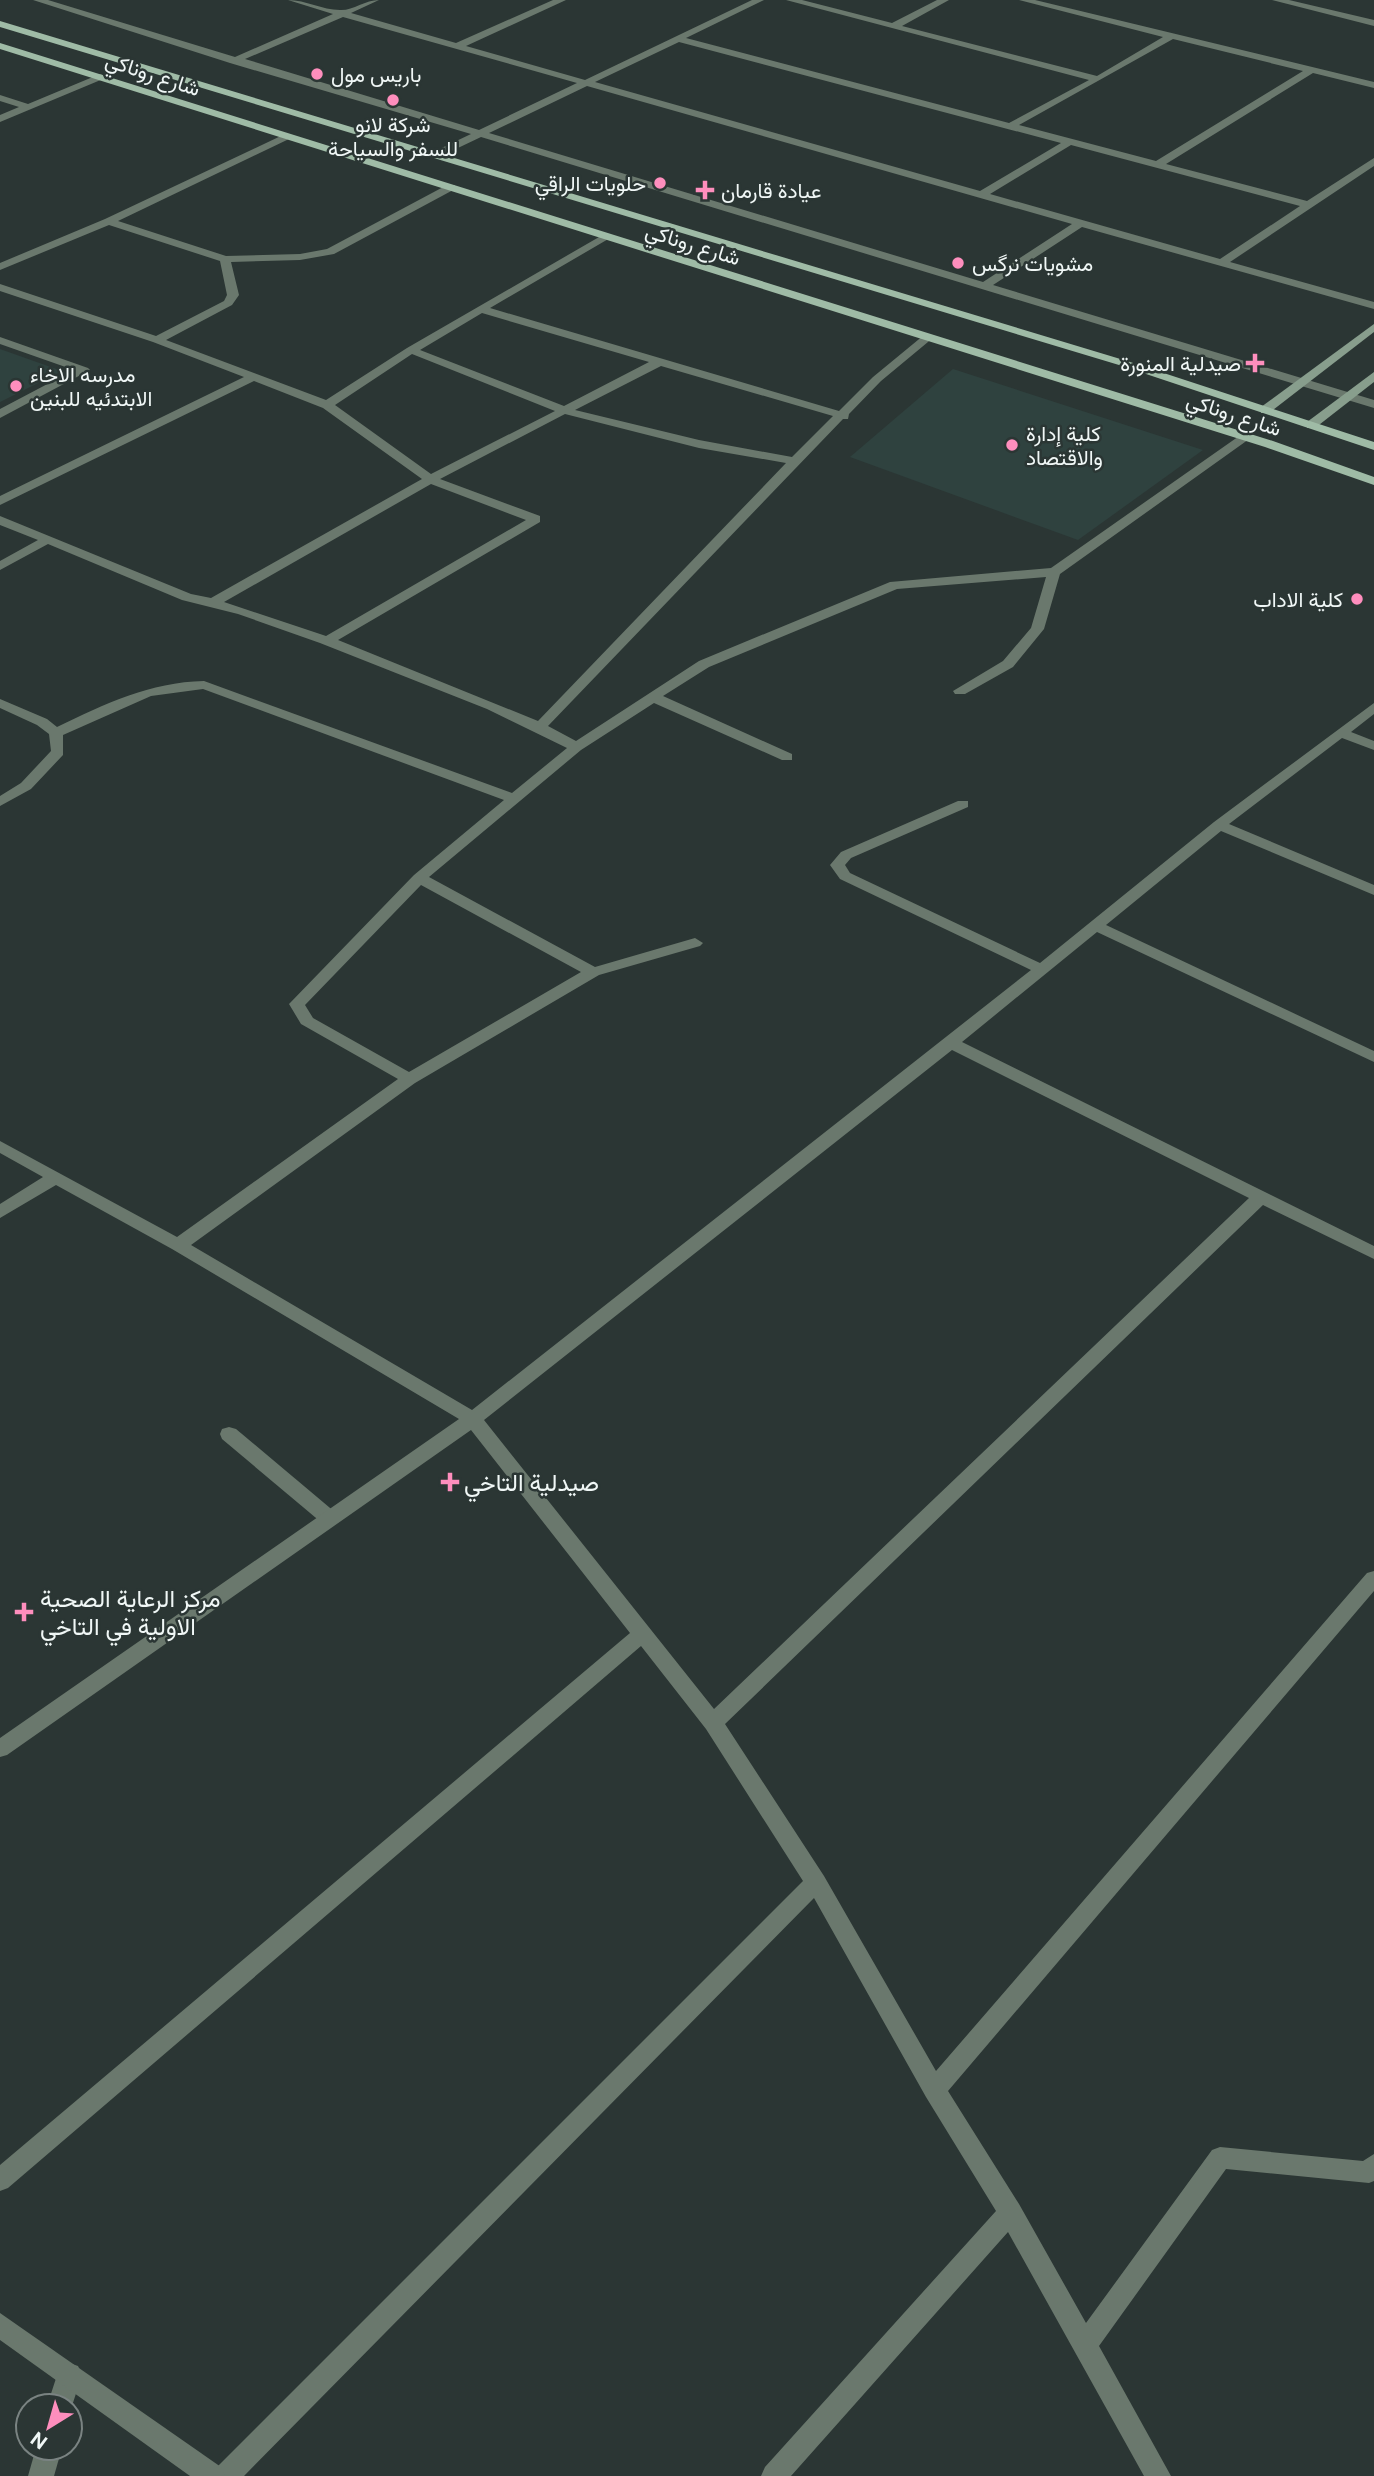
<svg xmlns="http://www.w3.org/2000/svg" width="1374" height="2476" viewBox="0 0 1374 2476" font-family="'Public Sans',Vazirmatn,sans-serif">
<rect width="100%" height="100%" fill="#2b3634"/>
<!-- built -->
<g fill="#2f423f">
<path d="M 0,349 L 62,371 L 0,402 Z"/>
<path d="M 953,369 L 1203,450 L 1078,540 L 850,457 Z"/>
</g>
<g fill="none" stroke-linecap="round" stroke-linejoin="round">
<!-- service -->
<path fill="#6a786d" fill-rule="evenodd" d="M 229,1427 L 236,1429 L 336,1513 L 339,1518 L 336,1523 L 322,1523 L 222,1439 L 220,1434 L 222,1429 Z"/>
<!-- minor -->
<g fill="#6a786d" fill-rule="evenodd">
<path d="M 33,0 L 48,0 L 235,57 L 333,14 L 288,0 C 306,0 322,10 340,10 C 352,11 365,0 379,0 L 351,13 L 456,43 L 553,0 L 566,0 L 466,46 L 585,80 L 752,0 L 764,0 L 686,38 L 1009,123 L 1089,80 L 786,0 L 802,0 L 892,23 L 937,0 L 949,0 L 902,26 L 1097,76 L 1163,37 L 1019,0 L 1035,0 L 1374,82 L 1374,88 L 1313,73 L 1166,164 L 1307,201 L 1374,158 L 1374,166 L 1230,262 L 1374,302 L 1374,309 L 1082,227 L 993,285 L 1374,400 L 1374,408 L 481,137 L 439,157 L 431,157 L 431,153 L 471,134 L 230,63 ZM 343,17 L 577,83 L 479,130 L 245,59 ZM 1173,39 L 1303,71 L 1156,161 L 1019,125 ZM 679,42 L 1061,143 L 980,191 L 595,82 ZM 587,86 L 1072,224 L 983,282 L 489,133 ZM 1071,145 L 1300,206 L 1220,259 L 990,194 Z"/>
<path d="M 1272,0 L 1289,0 L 1374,20 L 1374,26 Z"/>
<path d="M 100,74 L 103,75 L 103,79 L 0,122 L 0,115 L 19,107 L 0,101 L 0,95 L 28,104 Z"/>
<path d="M 285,134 L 289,135 L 289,139 L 118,221 L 226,256 L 300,254 L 327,249 L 447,185 L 455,185 L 455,189 L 334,254 L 300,260 L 231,262 L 239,295 L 232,305 L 166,340 L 326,400 L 407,348 L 606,233 L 611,236 L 610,238 L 490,308 L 839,411 L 873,377 L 924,335 L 934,337 L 881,381 L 849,414 L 848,419 L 843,419 L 548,726 L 576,741 L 699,661 L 890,582 L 1051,568 L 1242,434 L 1252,437 L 1060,574 L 1044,629 L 1013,667 L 965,694 L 955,694 L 953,691 L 1003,661 L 1031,628 L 1046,577 L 897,589 L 709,667 L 663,696 L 792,754 L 792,760 L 782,760 L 654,703 L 581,750 L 429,877 L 595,967 L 695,938 L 703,943 L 700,946 L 599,975 L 415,1083 L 191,1245 L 472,1410 L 1031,970 L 840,879 L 830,865 L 841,852 L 958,801 L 968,801 L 968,807 L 851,858 L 845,865 L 850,873 L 1040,963 L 1214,822 L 1374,703 L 1374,714 L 1351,732 L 1374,741 L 1374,750 L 1342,738 L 1229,824 L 1374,885 L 1374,895 L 1221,831 L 1106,925 L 1374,1051 L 1374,1062 L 1097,932 L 962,1042 L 1374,1246 L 1374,1259 L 1263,1205 L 725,1724 L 824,1876 L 936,2071 L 1367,1573 L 1374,1571 L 1374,1591 L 948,2091 L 1019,2204 L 1086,2323 L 1212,2150 L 1220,2147 L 1363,2161 L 1374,2154 L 1374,2181 L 1369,2183 L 1226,2169 L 1099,2346 L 1171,2476 L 1144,2476 L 1008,2232 L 791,2476 L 761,2476 L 765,2467 L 996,2211 L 926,2097 L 814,1898 L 244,2476 L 213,2476 L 217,2467 L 803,1881 L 706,1729 L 641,1646 L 8,2188 L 0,2191 L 0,2165 L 630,1633 L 471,1430 L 7,1755 L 0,1757 L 0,1738 L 459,1419 L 172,1249 L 56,1185 L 0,1218 L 0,1204 L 43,1177 L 0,1153 L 0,1141 L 177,1237 L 398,1079 L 301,1024 L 289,1004 L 414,875 L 504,800 L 203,689 L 151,696 L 63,735 L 63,755 L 31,789 L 0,806 L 0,796 L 21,783 L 51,751 L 49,734 L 37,725 L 0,708 L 0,699 L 47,719 L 57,727 C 105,704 150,682 204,681 L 512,793 L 567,748 L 487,709 L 320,643 L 238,614 L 182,600 L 48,544 L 0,570 L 0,561 L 38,540 L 0,525 L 0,516 L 191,594 L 211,598 L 422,479 L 323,408 L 254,381 L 0,505 L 0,496 L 244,377 L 153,342 L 0,291 L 0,284 L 156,336 L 224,301 L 227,295 L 220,261 L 109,225 L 0,270 L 0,263 L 105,219 ZM 482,313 L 649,362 L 564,406 L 420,350 ZM 412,354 L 555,411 L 431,474 L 335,405 ZM 661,366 L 833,416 L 792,457 L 699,440 L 575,410 ZM 565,414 L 699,448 L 786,463 L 538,721 L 338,640 L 540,522 L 540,516 L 440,479 ZM 431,484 L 526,520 L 326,636 L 224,602 ZM 421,885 L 581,972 L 409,1072 L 313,1018 L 305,1005 ZM 952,1050 L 1249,1198 L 714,1709 L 484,1420 Z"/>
<path d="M 0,337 L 88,368 L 90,370 L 0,418 L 0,409 L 74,370 L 0,344 Z"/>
<path d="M 69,2363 L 78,2366 L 82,2375 L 70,2412 L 70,2406 L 47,2406 L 60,2366 Z"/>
<path d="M 36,2448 L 62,2448 L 54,2476 L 28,2476 Z"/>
</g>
<!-- tertiary -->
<path fill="#6a786d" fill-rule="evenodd" d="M 0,2313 L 221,2467 L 225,2476 L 190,2476 L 0,2340 Z"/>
<!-- secondary -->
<g fill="#889e8d" fill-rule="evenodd">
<path d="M 1374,324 L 1374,332 L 1269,413 L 1261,413 L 1261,407 Z"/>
<path d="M 1374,372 L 1374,382 L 1315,428 L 1307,428 L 1307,422 Z"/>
</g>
<!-- primary -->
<g fill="#9fbba6" fill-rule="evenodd">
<path d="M 0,21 L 1127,361 L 1374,442 L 1374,450 L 1119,365 L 0,27 Z"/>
<path d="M 0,43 L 1273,441 L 1374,477 L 1374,485 L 1265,447 L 0,49 Z"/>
</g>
</g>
<!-- markers -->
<g fill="#fe8ebd" stroke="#2b3634" stroke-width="2.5">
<circle cx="317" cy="74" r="7"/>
<circle cx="393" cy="100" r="7"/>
<circle cx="660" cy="183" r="7"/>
<path d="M701.5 179.5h7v7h7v7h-7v7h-7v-7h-7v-7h7z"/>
<circle cx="958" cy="263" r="7"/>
<path d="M1251.5 352.5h7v7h7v7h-7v7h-7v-7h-7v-7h7z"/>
<circle cx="16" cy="386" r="7"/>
<circle cx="1012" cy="445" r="7"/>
<circle cx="1357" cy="599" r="7"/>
<path d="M446.5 1471.5h7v7h7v7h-7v7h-7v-7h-7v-7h7z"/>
<path d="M20.5 1601.5h7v7h7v7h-7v7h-7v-7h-7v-7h7z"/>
</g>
<g text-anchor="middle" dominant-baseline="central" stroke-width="5" stroke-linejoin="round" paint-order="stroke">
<!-- far-street labels -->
<g font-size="21" fill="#f0f7f6" stroke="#2b3634">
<text transform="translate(153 74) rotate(18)">شارع روناكي</text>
<text transform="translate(693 244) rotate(17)">شارع روناكي</text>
<text transform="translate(1234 414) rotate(18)">شارع روناكي</text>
</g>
<!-- far-poi labels -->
<g font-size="21" fill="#f0f7f6" stroke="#2b3634" text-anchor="start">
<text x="331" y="74">باريس مول</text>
<text x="393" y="124" text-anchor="middle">شركة لانو<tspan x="393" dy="24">للسفر والسياحة</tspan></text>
<text x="646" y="183" text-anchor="end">حلويات الراقي</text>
<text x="721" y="190">عيادة قارمان</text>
<text x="972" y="263">مشويات نرگس</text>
<text x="1241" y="363" text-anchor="end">صيدلية المنورة</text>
<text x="30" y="374">مدرسه الاخاء<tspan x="30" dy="24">الابتدئيه للبنين</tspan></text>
<text x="1026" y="433">كلية إدارة<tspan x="1026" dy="24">والاقتصاد</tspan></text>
<text x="1343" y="599" text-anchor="end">كلية الاداب</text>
</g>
<!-- poi labels -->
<g font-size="24" fill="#f0f7f6" stroke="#2b3634" text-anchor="start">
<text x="464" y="1482">صيدلية التاخي</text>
<text x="40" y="1598">مركز الرعاية الصحية<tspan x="40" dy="28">الاولية في التاخي</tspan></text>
</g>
</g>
<!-- north arrow -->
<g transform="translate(49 2427) rotate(217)"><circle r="33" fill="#2b3634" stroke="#7a8382" stroke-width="2"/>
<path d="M0-5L12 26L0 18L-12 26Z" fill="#fe8ebd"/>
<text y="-10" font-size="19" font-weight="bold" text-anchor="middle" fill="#f0f7f6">N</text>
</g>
</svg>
